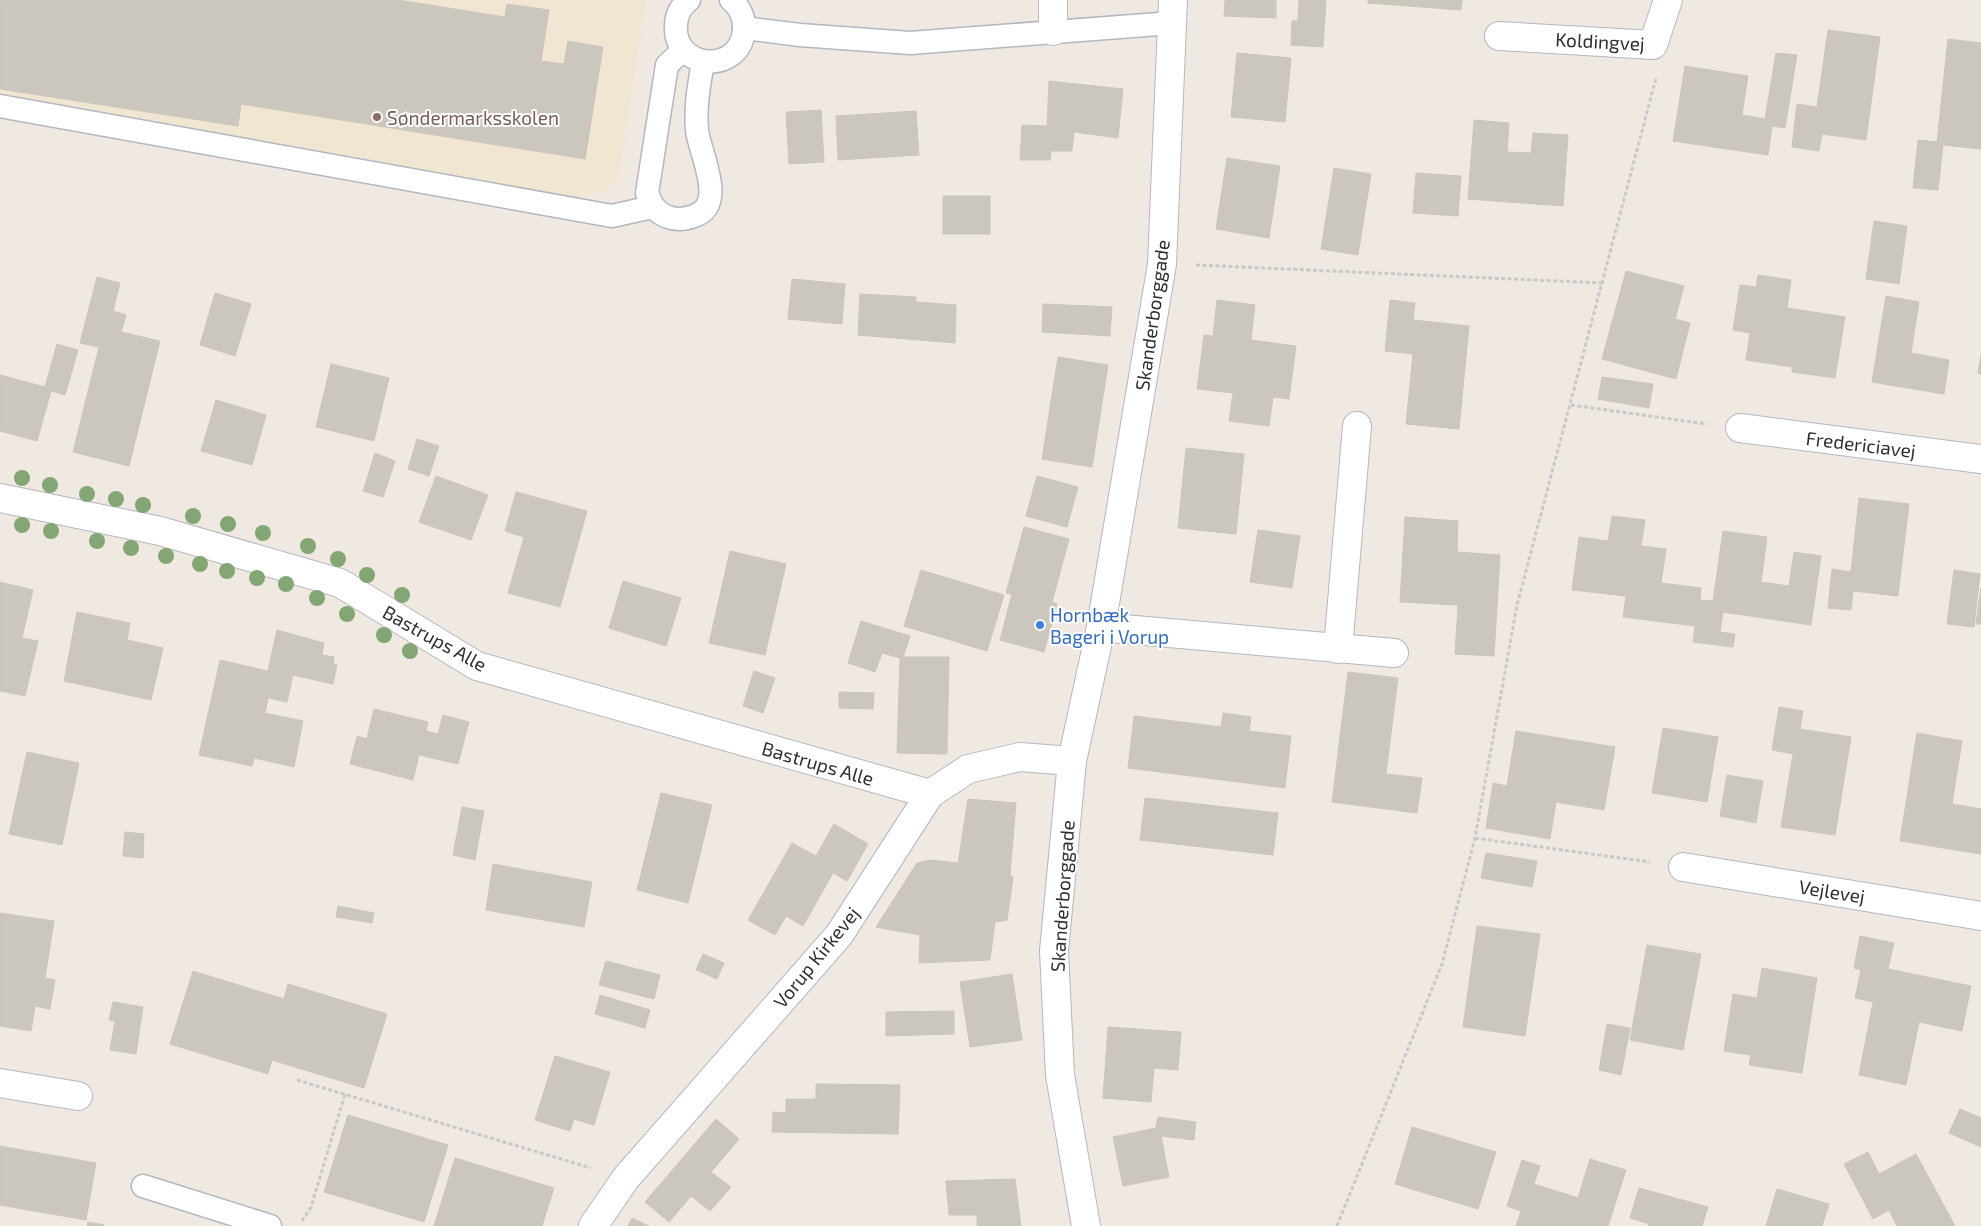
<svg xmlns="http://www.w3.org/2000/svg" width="1981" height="1226" viewBox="0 0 1981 1226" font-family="'Exo 2',sans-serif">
<rect width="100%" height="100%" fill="#efe9e1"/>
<!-- education -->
<path fill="#f0e6d1" d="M 0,0 L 646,0 L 618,180 L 608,189 L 597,193 L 575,198 L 0,94 Z"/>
<!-- building -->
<g fill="#cbc7bf" stroke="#cbc5ba">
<path d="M 0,0 L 398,0 L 505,17 L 507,4 L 549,10 L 541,61 L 564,64 L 568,41 L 603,47 L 585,159 L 241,104 L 238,126 L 0,89 Z"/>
<path d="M 1225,0 L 1276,0 L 1276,18 L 1224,16 Z"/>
<path d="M 1299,0 L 1326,0 L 1323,47 L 1291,45 L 1292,21 L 1298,21 Z"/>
<path d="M 1368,0 L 1462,0 L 1461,10 L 1368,3 Z"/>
<path d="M 1828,30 L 1880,37 L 1866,140 L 1822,134 L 1819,151 L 1792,147 L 1797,104 L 1817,107 Z"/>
<path d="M 1948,39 L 1981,43 L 1981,149 L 1943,145 L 1938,190 L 1913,188 L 1918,140 L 1937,142 Z"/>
<path d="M 1237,53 L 1291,58 L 1285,122 L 1231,117 Z"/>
<path d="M 1776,53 L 1797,55 L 1785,128 L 1772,126 L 1768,155 L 1673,141 L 1685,66 L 1748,76 L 1742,115 L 1765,119 Z"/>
<path d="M 1049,81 L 1123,89 L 1118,138 L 1074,132 L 1072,151 L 1051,151 L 1050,160 L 1020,160 L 1022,125 L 1047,126 Z"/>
<path d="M 821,110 L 824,162 L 789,164 L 786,112 Z"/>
<path d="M 916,111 L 919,155 L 838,160 L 836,116 Z"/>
<path d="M 1474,120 L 1509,123 L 1507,152 L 1531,153 L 1533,133 L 1568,135 L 1563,206 L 1468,199 Z"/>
<path d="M 1227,158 L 1280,166 L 1269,238 L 1216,229 Z"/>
<path d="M 1334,168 L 1371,174 L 1358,255 L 1321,249 Z"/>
<path d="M 1416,173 L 1461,176 L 1458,216 L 1413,213 Z"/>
<rect x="943" y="196" width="47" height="38"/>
<path d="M 1874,221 L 1907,226 L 1899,284 L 1866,279 Z"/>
<path d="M 1626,271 L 1684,286 L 1675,319 L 1690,323 L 1676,379 L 1602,359 Z"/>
<path d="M 1758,275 L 1791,280 L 1787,308 L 1845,317 L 1835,378 L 1792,372 L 1792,367 L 1746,360 L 1750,333 L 1733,330 L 1740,285 L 1756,287 Z"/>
<path d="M 97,277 L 120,283 L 113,311 L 126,315 L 121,332 L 160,341 L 129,466 L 73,452 L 99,347 L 80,343 Z"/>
<path d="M 792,279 L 845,284 L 842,324 L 788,319 Z"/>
<path d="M 215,293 L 251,304 L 235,356 L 200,345 Z"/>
<path d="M 860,294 L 916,297 L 916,302 L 956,305 L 955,343 L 858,335 Z"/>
<path d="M 1886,296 L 1919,302 L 1911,353 L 1949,360 L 1944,394 L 1872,382 Z"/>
<path d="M 1217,300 L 1255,305 L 1251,340 L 1296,346 L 1289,399 L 1273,397 L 1269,426 L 1229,421 L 1233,393 L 1197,389 L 1204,335 L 1213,336 Z"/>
<path d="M 1390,300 L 1415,303 L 1413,320 L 1469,326 L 1459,429 L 1406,424 L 1413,354 L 1385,351 Z"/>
<path d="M 1043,304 L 1112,307 L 1110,336 L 1042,332 Z"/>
<path d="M 57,344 L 78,350 L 65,395 L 51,391 L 37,441 L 0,431 L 0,375 L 45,387 Z"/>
<path d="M 1981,355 L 1981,374 L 1978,373 Z"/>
<path d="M 1058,357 L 1108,365 L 1092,467 L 1042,459 Z"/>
<path d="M 331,364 L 389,378 L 374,441 L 316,427 Z"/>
<path d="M 1602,377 L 1653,384 L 1649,408 L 1598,399 Z"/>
<path d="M 216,400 L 266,415 L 252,465 L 201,451 Z"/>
<path d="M 417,439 L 439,446 L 429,476 L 408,469 Z"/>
<path d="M 1186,448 L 1244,454 L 1236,534 L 1178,528 Z"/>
<path d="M 375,453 L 395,461 L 383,497 L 363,491 Z"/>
<path d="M 436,476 L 488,495 L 471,540 L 419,522 Z"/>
<path d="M 1037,476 L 1078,487 L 1067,527 L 1026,516 Z"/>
<path d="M 516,492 L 587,511 L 560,607 L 508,593 L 524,537 L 505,531 Z"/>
<path d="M 1859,498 L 1909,504 L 1898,596 L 1853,591 L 1851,610 L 1828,608 L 1832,569 L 1851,572 Z"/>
<path d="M 1612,516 L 1645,520 L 1641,546 L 1666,549 L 1661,583 L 1701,588 L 1700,600 L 1713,601 L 1723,531 L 1767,537 L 1761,582 L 1789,586 L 1794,552 L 1821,556 L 1811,625 L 1723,612 L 1720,632 L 1735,634 L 1733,647 L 1693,642 L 1695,626 L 1623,617 L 1626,596 L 1572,590 L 1579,537 L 1608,541 Z"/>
<path d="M 1405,517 L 1458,521 L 1457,552 L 1500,555 L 1494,656 L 1455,654 L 1458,605 L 1400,602 Z"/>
<path d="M 1024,527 L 1069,539 L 1052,602 L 1057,604 L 1044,652 L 1000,640 L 1012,594 L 1006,593 Z"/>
<path d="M 1258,530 L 1300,536 L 1292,588 L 1250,582 Z"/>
<path d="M 730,551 L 786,564 L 765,655 L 709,643 Z"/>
<path d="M 921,570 L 1004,595 L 987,651 L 904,626 Z"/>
<path d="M 1954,570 L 1980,574 L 1974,627 L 1947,624 Z"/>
<path d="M 623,581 L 681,598 L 666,646 L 609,628 Z"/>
<path d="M 0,582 L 33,590 L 22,638 L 38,641 L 25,696 L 0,691 Z"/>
<path d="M 1981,588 L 1981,624 L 1976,624 Z"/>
<path d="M 77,612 L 130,623 L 127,640 L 163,648 L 151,700 L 64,681 Z"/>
<path d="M 861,621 L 910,636 L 903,657 L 949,657 L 947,754 L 897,753 L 900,658 L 882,653 L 875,672 L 848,663 Z"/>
<path d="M 277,630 L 324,643 L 322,655 L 334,657 L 333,664 L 337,665 L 333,684 L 293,675 L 287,702 L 268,698 L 265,713 L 303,721 L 294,767 L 254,758 L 252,766 L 199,755 L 220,660 L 268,671 Z"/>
<path d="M 754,671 L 775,678 L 763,713 L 743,706 Z"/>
<path d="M 1348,672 L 1398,678 L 1386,774 L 1422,778 L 1417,813 L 1332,802 Z"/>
<path d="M 839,692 L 874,693 L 873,709 L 839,708 Z"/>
<path d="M 1779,707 L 1803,711 L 1800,729 L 1851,737 L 1835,835 L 1781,827 L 1793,754 L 1772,750 Z"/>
<path d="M 374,709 L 428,722 L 426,731 L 438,734 L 443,715 L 469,722 L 458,764 L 419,755 L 413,780 L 350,764 L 357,736 L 367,739 Z"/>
<path d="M 1223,713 L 1251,717 L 1249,731 L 1291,736 L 1285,788 L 1128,768 L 1134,716 L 1221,727 Z"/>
<path d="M 1663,728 L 1718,737 L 1707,802 L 1652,793 Z"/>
<path d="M 1516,731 L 1615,747 L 1604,810 L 1556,802 L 1550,839 L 1486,828 L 1493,783 L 1507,786 Z"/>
<path d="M 1917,733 L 1962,741 L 1952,804 L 1981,809 L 1981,854 L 1900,841 Z"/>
<path d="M 27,752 L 79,763 L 62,845 L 9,834 Z"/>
<path d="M 1727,775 L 1763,781 L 1756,823 L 1720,816 Z"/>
<path d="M 661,793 L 712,805 L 688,903 L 637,890 Z"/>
<path d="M 1145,798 L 1278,813 L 1273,855 L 1140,840 Z"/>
<path d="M 968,799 L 1016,803 L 1010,875 L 1013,878 L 1007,920 L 995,922 L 990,960 L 919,963 L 920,935 L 876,927 L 917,863 L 930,860 L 958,863 Z"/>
<path d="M 462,807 L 484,811 L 475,860 L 453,855 Z"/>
<path d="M 834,824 L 868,844 L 847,881 L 833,873 L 803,926 L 786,916 L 775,935 L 748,920 L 792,843 L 816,856 Z"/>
<path d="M 125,832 L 144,834 L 143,858 L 123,856 Z"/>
<path d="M 1486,853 L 1537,861 L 1532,887 L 1481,878 Z"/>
<path d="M 493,864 L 592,882 L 584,927 L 486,910 Z"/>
<path d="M 338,906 L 374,913 L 372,923 L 336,917 Z"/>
<path d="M 0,913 L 54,921 L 45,978 L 55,980 L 50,1009 L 35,1006 L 31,1031 L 0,1026 Z"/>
<path d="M 1477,926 L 1540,934 L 1525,1036 L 1463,1027 Z"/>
<path d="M 1860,936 L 1894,943 L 1888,969 L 1971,986 L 1962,1031 L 1919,1022 L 1906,1085 L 1859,1075 L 1873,1002 L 1855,998 L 1861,970 L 1854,968 Z"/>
<path d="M 1647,945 L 1701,954 L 1683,1050 L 1630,1040 Z"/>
<path d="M 703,954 L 724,963 L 717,979 L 696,970 Z"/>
<path d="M 606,961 L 660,975 L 654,999 L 599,985 Z"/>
<path d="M 1762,968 L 1817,978 L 1802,1073 L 1749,1065 L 1751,1055 L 1724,1051 L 1733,994 L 1757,998 Z"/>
<path d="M 193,971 L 284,999 L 288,984 L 387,1014 L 364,1088 L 272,1060 L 268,1074 L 170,1044 Z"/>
<path d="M 1012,974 L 1022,1040 L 970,1047 L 960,982 Z"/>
<path d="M 600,995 L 650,1010 L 645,1028 L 595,1014 Z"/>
<path d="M 113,1002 L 143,1007 L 136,1054 L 110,1050 L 115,1021 L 109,1020 Z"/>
<path d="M 954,1011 L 954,1034 L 886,1036 L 886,1012 Z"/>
<path d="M 1607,1024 L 1630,1028 L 1621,1075 L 1599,1070 Z"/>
<path d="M 1108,1027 L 1181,1032 L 1178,1070 L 1154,1068 L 1151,1102 L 1103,1098 Z"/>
<path d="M 555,1056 L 610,1072 L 594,1125 L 574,1119 L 570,1131 L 535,1120 Z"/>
<path d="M 816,1084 L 900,1085 L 898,1134 L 772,1132 L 773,1112 L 786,1113 L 786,1099 L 816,1099 Z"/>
<path d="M 1960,1109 L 1981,1118 L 1981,1147 L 1949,1133 Z"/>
<path d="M 348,1115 L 448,1145 L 424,1222 L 324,1192 Z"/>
<path d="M 1158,1117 L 1196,1122 L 1194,1140 L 1161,1136 L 1169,1177 L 1123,1186 L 1113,1137 L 1156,1128 Z"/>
<path d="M 716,1119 L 739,1139 L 711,1172 L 731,1187 L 710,1211 L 691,1196 L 669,1222 L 645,1202 Z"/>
<path d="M 1412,1127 L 1496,1152 L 1478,1209 L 1395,1184 Z"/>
<path d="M 0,1146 L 96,1163 L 86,1220 L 0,1205 Z"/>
<path d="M 1868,1152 L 1879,1174 L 1916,1154 L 1955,1226 L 1897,1226 L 1889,1210 L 1873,1219 L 1844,1164 Z"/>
<path d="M 455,1158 L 554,1188 L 542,1226 L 434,1226 Z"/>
<path d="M 1590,1159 L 1626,1170 L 1608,1226 L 1516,1226 L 1521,1211 L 1507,1206 L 1522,1160 L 1540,1166 L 1534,1184 L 1578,1198 Z"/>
<path d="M 1015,1179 L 1021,1226 L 977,1226 L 977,1215 L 949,1215 L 946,1181 Z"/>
<path d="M 1639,1188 L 1708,1207 L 1702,1226 L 1648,1226 L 1649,1224 L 1630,1218 Z"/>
<path d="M 1777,1189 L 1829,1204 L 1822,1226 L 1766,1226 Z"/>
<path d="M 632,1218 L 649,1226 L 628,1226 Z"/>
<path d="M 88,1222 L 104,1225 L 103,1226 L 87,1226 Z"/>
</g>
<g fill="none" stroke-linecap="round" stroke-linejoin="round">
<defs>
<g id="service">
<path d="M 689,0 C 680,7 676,16 676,26 C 673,69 740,76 744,30 C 745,19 740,7 731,0"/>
<path d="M 744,28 L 800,35 L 910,43 L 1172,23"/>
<path d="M 683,50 L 667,65 L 647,193 C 651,204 656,213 668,217 C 676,220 686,219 694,216 C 728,205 699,152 697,130 C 695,106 699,85 703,62"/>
<path d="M 0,106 L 612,216 L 652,207"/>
<path d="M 143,1186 L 270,1226"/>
</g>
<g id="minor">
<path d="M 1053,0 L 1053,31"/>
<path d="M 1499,36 L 1653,45 L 1668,0"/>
<path d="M 1740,428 L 1981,459"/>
<path d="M 0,498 L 160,531 L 340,583 L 477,666 L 930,794"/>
<path d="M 1101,627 L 1394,653"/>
<path d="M 1338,649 L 1357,426"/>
<path d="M 1683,867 L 1981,916"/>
<path d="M 0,1083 L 78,1096"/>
<path d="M 593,1226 L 626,1178 L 839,935 L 930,794 L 968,769 L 1020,757 L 1072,761"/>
<path d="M 1086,1226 L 1060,1075 L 1054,951 L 1072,761 L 1101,627 L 1162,264 L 1173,0"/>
</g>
</defs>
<!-- service casing -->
<use href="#service" stroke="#b4b7c1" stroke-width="25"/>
<!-- minor casing -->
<use href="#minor" stroke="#b4b7c1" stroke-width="30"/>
<!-- path -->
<g stroke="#c9c9c9" stroke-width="3" stroke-dasharray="4 2.5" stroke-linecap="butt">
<path d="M 1196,265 L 1603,283"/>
<path d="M 1571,405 L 1707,424"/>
<path d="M 1475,838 L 1650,862"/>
<path d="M 297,1080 L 591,1168"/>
<path d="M 302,1221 L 311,1207 L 345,1094"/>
<path d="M 1337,1226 L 1442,964 L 1475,838 L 1517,605 L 1656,78"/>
</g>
<!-- service -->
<use href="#service" stroke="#fff" stroke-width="22"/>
<!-- minor -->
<use href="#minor" stroke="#fff" stroke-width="28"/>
</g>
<!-- trees -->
<g fill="#84a574">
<circle cx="22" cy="478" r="8"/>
<circle cx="50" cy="485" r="8"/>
<circle cx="87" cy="494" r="8"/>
<circle cx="116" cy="499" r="8"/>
<circle cx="143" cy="505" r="8"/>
<circle cx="193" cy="516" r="8"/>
<circle cx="228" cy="524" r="8"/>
<circle cx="22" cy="525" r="8"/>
<circle cx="51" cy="531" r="8"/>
<circle cx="263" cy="533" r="8"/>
<circle cx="97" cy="541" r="8"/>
<circle cx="308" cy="546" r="8"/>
<circle cx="131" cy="548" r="8"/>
<circle cx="166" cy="556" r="8"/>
<circle cx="338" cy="559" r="8"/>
<circle cx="200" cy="564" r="8"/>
<circle cx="227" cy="571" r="8"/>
<circle cx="367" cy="575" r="8"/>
<circle cx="257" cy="578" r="8"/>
<circle cx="286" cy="584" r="8"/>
<circle cx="402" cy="595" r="8"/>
<circle cx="317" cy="598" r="8"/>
<circle cx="347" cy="614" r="8"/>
<circle cx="384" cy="635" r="8"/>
<circle cx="410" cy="651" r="8"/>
</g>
<!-- markers -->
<circle fill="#8d6e63" stroke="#fff" stroke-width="2" cx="377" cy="117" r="5"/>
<circle fill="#3f7fe0" stroke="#fff" stroke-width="2" cx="1040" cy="625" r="5"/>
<g text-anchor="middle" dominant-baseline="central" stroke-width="4" stroke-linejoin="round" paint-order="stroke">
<!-- street labels -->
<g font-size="19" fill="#2e2e2e" stroke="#fff">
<text transform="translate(1600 41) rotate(3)">Koldingvej</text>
<text transform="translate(1152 315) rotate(-82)">Skanderborggade</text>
<text transform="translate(1861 444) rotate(7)">Fredericiavej</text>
<text transform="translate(435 638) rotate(29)">Bastrups Alle</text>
<text transform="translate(818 763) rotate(16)">Bastrups Alle</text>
<text transform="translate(1832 891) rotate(9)">Vejlevej</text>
<text transform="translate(1062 896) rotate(-86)">Skanderborggade</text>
<text transform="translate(816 957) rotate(-51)">Vorup Kirkevej</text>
</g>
<!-- education labels -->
<g font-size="19" fill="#785e54" stroke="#fff" text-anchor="start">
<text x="387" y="117">Søndermarksskolen</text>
</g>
<!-- shop labels -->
<g font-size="19" fill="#366cbe" stroke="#fff" text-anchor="start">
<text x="1050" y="614">Hornbæk<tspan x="1050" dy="22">Bageri i Vorup</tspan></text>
</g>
</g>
</svg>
